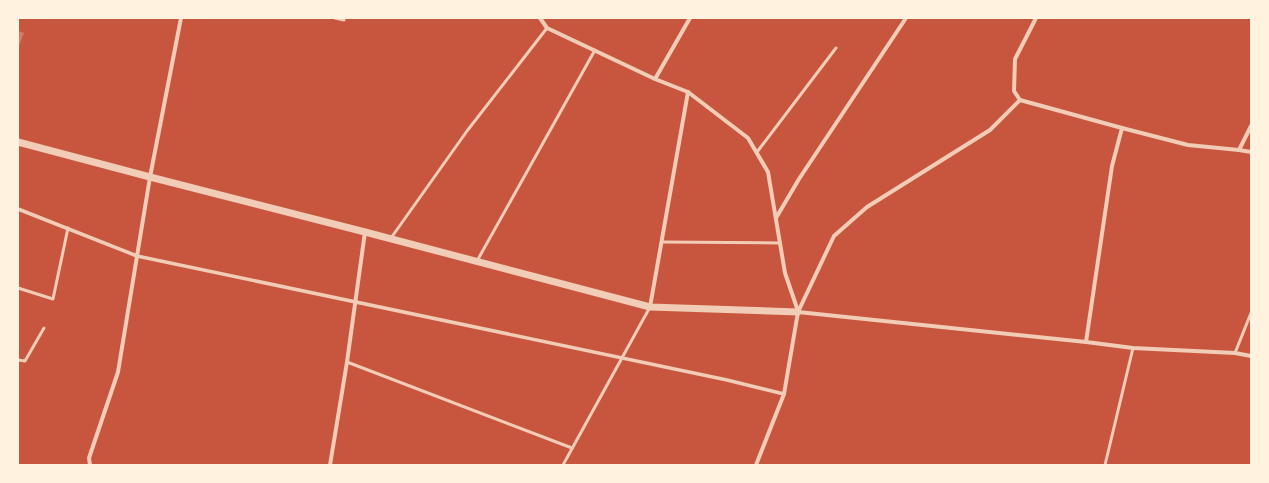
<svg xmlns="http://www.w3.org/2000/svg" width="1269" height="483" viewBox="0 0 1269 483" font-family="Lato,sans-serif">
<rect width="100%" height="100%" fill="#c8553d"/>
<!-- building -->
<path fill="#d67c66" d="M 18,31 L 24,33 L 18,48 Z"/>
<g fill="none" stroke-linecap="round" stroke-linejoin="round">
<!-- service -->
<g stroke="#f1ccb7" stroke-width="3">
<path d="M 335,18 L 344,20"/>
<path d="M 757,152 L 836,48"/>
<path d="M 391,238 L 467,131 L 547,28"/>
<path d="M 662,242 L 780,243"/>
<path d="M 477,261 L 595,50"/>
<path d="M 18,288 L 53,299 L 68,228"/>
<path d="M 1235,353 L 1251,313"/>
<path d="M 18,360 L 25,361 L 44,328"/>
<path d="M 347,362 L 572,448"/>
<path d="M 563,465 L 650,307"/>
<path d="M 1105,465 L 1133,348"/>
</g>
<!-- pedestrian -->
<path stroke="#f1ccb7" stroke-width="3.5" d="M 18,209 L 137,256 L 727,380 L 784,394"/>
<!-- minor -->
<g stroke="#f1ccb7" stroke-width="4">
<path d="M 540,18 L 547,28 L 655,79 L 688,92 L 748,138 L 768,172 L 785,273 L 798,311"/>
<path d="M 655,79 L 690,18"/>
<path d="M 1020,100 L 1122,128 L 1188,145 L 1239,150 L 1251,152"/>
<path d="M 1239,150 L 1251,126"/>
<path d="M 776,218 L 799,179 L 906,18"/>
<path d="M 650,307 L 688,92"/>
<path d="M 798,312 L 1086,342 L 1133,348 L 1235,353 L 1251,356"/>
<path d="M 1086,342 L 1112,166 L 1122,128"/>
<path d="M 90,465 L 89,458 L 118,372 L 150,177 L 181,18"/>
<path d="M 330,465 L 347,362 L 365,232"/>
<path d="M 756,465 L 784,394 L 798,312 L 834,236 L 867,207 L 990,130 L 1020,100 L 1014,91 L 1015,59 L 1036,18"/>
</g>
<!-- tertiary -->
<path stroke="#f1ccb7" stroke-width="7" d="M 18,142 L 150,177 L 365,232 L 650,307 L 798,312"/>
</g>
<!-- border -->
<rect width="1269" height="483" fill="none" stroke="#fff3e0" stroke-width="38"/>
</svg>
